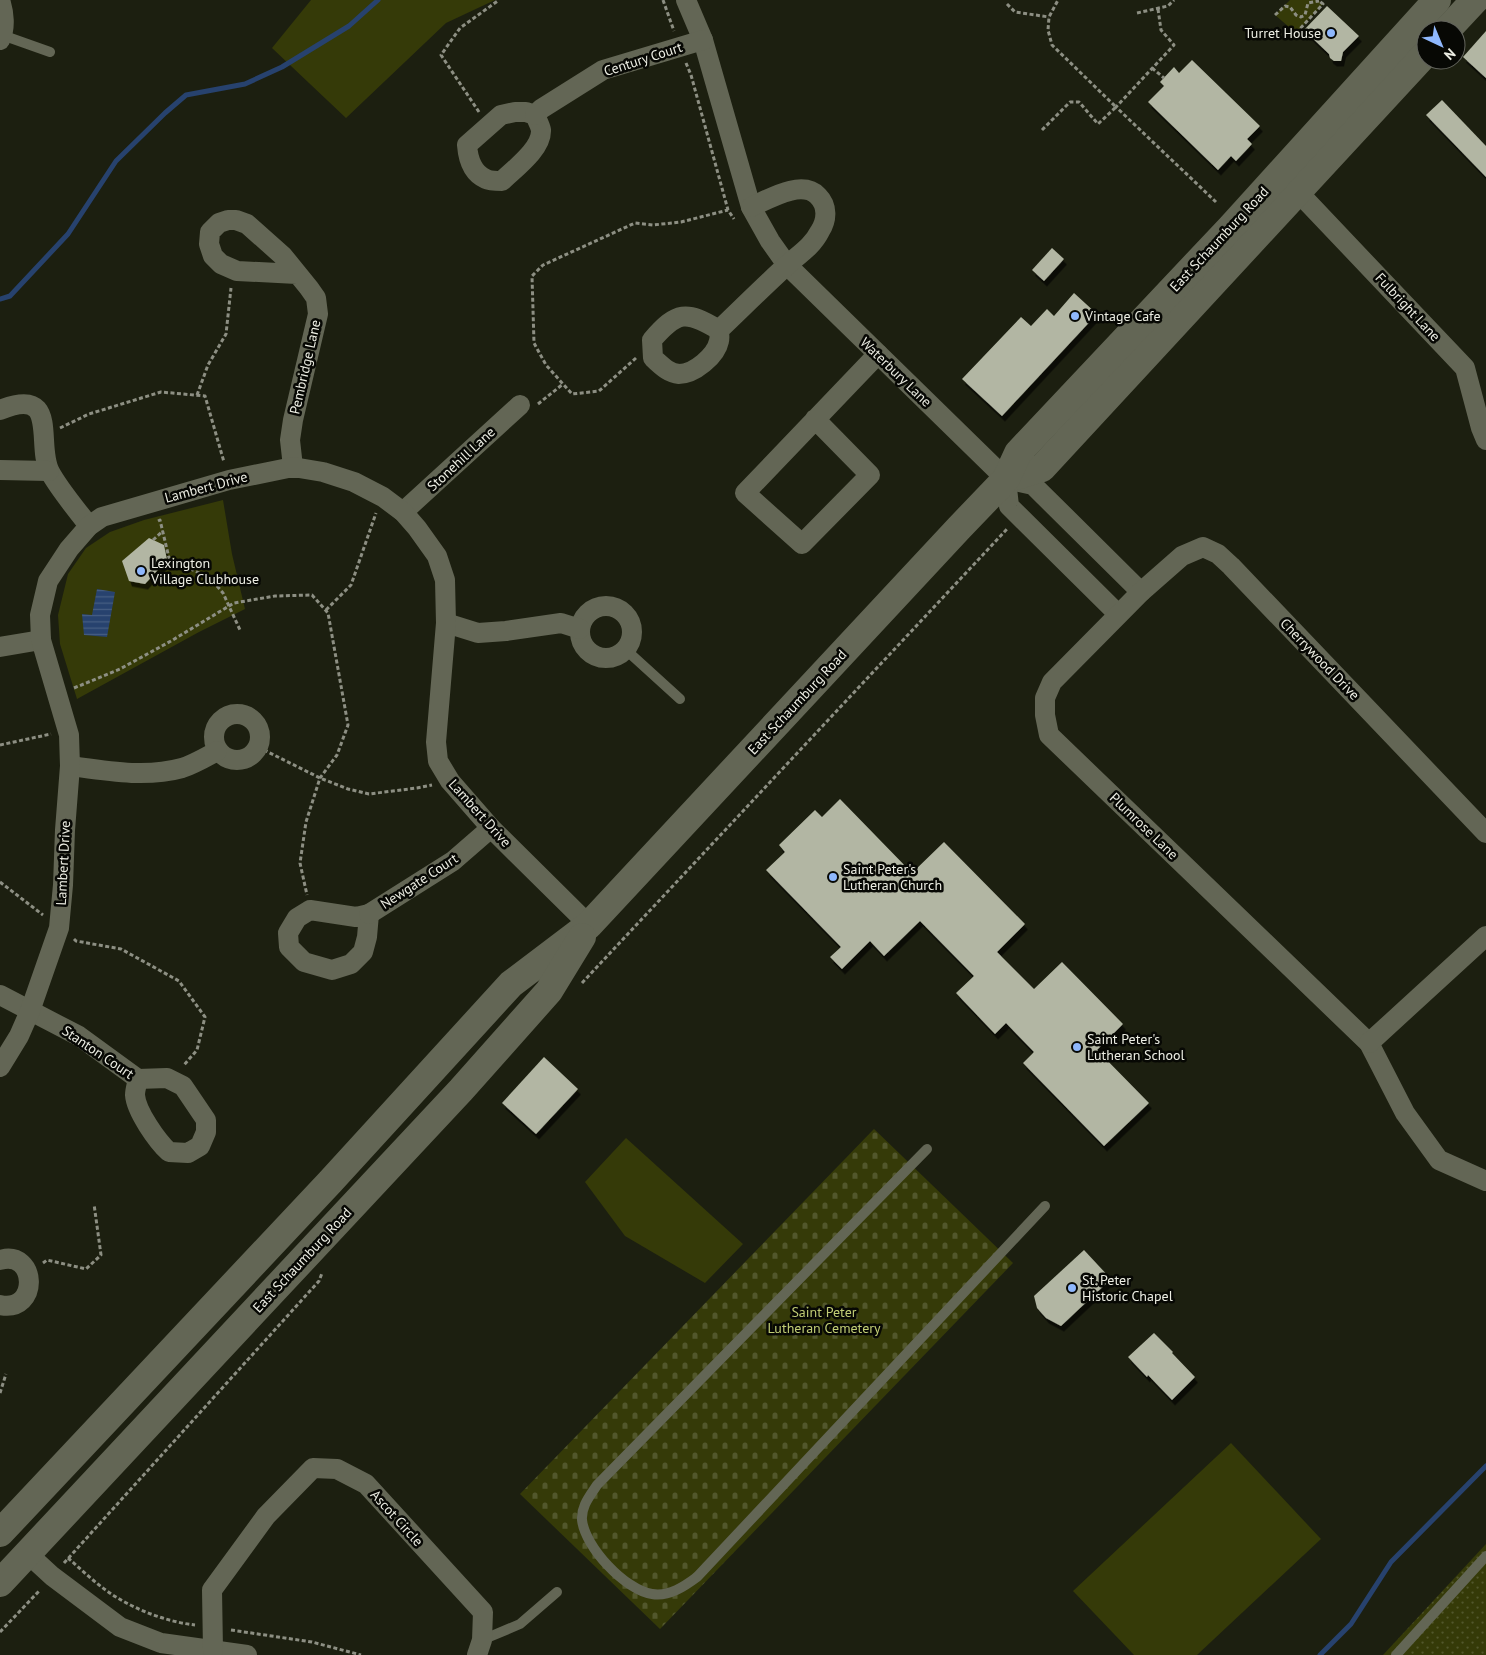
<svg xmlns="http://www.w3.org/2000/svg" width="1486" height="1655" viewBox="0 0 1486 1655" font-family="'PT Sans',sans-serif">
<defs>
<pattern id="grass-dots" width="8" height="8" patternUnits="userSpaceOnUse" patternTransform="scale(1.25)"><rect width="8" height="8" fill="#353a08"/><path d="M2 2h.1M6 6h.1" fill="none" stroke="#52572c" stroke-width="1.8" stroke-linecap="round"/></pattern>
<pattern id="cemetery-stones" width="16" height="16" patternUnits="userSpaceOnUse" patternTransform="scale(1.25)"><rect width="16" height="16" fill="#353a08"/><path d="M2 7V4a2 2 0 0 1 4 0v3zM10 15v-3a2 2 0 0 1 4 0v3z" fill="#52572c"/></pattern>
<pattern id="water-rules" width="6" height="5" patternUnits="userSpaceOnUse" patternTransform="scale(1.25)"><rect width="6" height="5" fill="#27426e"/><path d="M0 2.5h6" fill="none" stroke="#465e83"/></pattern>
<filter id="shadow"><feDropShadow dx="3" dy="5.5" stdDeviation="0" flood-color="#0009"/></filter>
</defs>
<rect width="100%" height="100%" fill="#1c1f10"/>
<!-- grass -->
<path fill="url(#grass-dots)" d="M 1486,1544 L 1486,1655 L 1383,1655 Z"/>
<!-- cemetery -->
<path fill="url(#cemetery-stones)" d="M 874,1129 L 1013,1263 L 660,1629 L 520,1494 Z"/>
<!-- green -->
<g fill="#353a08">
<path d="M 311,0 L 495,0 L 446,23 L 346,118 L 272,48 Z"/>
<path d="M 1290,0 L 1318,0 L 1323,4 L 1296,33 L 1275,15 Z"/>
<path d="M 223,500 L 232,554 L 245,609 L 199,632 L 77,699 L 60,644 L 58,615 L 68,574 L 86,548 L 110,532 L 144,520 Z"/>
<path d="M 626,1138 L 743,1244 L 705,1283 L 625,1236 L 585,1182 Z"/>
<path d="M 1231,1443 L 1321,1539 L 1197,1655 L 1134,1655 L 1073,1591 Z"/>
</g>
<!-- water -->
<path fill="url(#water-rules)" d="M 97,589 L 115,592 L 107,637 L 84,635 L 82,614 L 92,615 Z"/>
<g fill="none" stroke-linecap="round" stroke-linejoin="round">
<!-- stream -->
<g stroke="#27426e" stroke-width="5">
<path d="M 0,299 L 10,296 L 68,234 L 116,161 L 165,113 L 186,95 L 245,84 L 282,67 L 349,26 L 378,0"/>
<path d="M 1320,1655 L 1351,1624 L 1391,1562 L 1486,1466"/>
</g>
</g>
<!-- building -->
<g fill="#b2b6a3" filter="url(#shadow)">
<path d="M 1327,6 L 1359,36 L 1343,52 L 1341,61 L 1334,61 L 1330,58 L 1329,54 L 1304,30 Z"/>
<path d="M 1486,31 L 1486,78 L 1463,57 Z"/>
<path d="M 1192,60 L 1260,126 L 1247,139 L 1252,144 L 1236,161 L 1231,156 L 1218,170 L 1148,102 L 1164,86 L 1160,82 L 1174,67 L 1179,73 Z"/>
<path d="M 1442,100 L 1486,146 L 1486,177 L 1426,115 Z"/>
<path d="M 1052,248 L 1064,259 L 1044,281 L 1032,270 Z"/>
<path d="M 1074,293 L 1097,314 L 1002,416 L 962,379 L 1021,317 L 1031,326 L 1047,309 L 1054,316 Z"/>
<path d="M 149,538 L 164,545 L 167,560 L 145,584 L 129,581 L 122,561 Z"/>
<path d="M 840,799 L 912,873 L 944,842 L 1025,924 L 997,952 L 1034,989 L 1062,962 L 1123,1024 L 1097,1050 L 1149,1103 L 1104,1146 L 1023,1063 L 1034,1052 L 1006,1023 L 995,1034 L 956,993 L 974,976 L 920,921 L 884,956 L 870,941 L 842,969 L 830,957 L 841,947 L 766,870 L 785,852 L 779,845 L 815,810 L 822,817 Z"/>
<path d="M 544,1057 L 578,1089 L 536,1134 L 502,1103 Z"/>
<path d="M 1084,1250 L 1111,1279 L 1061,1326 L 1046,1318 L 1037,1308 L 1034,1296 Z"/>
<path d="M 1154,1333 L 1173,1352 L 1172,1353 L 1195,1377 L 1172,1400 L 1148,1375 L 1147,1377 L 1128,1357 Z"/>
</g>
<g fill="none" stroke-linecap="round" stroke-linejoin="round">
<!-- path -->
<g stroke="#8d8f83" stroke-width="3" stroke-dasharray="4 2.5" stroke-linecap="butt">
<path d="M 663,0 L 674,31"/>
<path d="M 1007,4 L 1015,12 L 1049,17"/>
<path d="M 1158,9 L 1161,30 L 1174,45 L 1116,107 L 1216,202"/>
<path d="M 1137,13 L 1168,6 L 1174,0"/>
<path d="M 1275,15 L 1285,6 L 1290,7 L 1296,15 L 1301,17 L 1305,15 L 1308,3 L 1319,1"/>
<path d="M 1296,33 L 1323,4 L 1318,0"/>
<path d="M 686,63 L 691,75 L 728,210 L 734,219"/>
<path d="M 1152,68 L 1164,78"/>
<path d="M 479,112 L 441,55 L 460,28 L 499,0"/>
<path d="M 1042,130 L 1070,102 L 1079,102 L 1098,124 L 1116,107 L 1052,45 L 1048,30 L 1049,17 L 1058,0"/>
<path d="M 636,358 L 599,391 L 572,394 L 546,365 L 534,343 L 532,276 L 543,265 L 635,223 L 653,225 L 681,222 L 728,210"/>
<path d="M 197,395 L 208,365 L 226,334 L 231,288"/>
<path d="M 538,404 L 563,384"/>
<path d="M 60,428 L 89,414 L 161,392 L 205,396 L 224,462"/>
<path d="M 158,521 L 160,520 L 169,558 L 211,579 L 223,593 L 240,630"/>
<path d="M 153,540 L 163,531"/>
<path d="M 326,610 L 351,585 L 376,513"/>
<path d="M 74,688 L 120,669 L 171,641 L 234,603 L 275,596 L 312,595 L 328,613 L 348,725 L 337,755 L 320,778 L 306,822 L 300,863 L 307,895"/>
<path d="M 0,745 L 51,734"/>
<path d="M 258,747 L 320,778 L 348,789 L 369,794 L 417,788 L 432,785"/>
<path d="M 0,882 L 43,915"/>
<path d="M 74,939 L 76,941 L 121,949 L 179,981 L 205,1017 L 197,1050 L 184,1065"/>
<path d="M 582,983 L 1007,529"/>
<path d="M 43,1263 L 47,1260 L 86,1269 L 101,1255 L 94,1204"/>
<path d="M 0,1393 L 6,1374"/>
<path d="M 68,1558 C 83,1571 98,1586 116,1597 C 139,1611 168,1622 195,1625"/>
<path d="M 64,1563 L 319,1281 L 322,1273"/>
<path d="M 231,1630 L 312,1642 L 361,1655"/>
<path d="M 0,1632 L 40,1590"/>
</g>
<!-- lane -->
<g stroke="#636655" stroke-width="10">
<path d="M 2,35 L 50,52"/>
<path d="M 625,649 L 680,699"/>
<path d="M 927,1149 L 597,1485 C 590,1496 581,1506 582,1520 C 585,1547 625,1590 652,1594 C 669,1597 685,1586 697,1577 L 1045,1206"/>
<path d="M 482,1640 L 520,1624 L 557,1592"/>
<path d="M 1396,1655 L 1486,1556"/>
</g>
<!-- street -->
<g stroke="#636655" stroke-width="20">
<path d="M 686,0 L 703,40 L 751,207 L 770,241 L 787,265 L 1006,479 L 1033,485 L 1141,592"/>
<path d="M 0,40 C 6,28 4,12 0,0"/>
<path d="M 515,112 L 526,112 L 535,115 C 537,120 540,125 541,130 C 542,149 514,169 502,181 C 497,181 490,181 486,179 C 472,173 468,158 467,145 L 501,115 Z"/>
<path d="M 535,115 L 541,109 L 603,70 L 703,40"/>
<path d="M 1298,192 L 1465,368 L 1481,428 L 1486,440"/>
<path d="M 719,330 C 686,310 677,311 652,340 L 653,358 C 661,365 668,373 679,374 C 694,374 716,356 719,341 C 720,338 719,333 719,330 C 741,309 763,287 786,266 C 798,255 812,247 820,231 C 827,220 828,206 818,196 C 802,179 769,199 751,207"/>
<path d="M 0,410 C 61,385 35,445 50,472 C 59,489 77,510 89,526"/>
<path d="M 815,419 L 870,475 L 802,544 L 745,493 L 878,354"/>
<path d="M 293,467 L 290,440 L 293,420 L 318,314 L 316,298 L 309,288 L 283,256 L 247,224 L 236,220 L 228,220 L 219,223 L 210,232 L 209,244 L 213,256 L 221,264 L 237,271 L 297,274"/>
<path d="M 0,470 L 49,471"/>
<path d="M 1006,479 L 1009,506 L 1118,614"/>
<path d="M 403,512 L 520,405"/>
<circle cx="606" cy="632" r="26"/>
<path d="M 446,623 L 478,633 L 506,631 L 561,623 L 580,629"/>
<path d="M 0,647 L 41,640"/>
<circle cx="237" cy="737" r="23"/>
<path d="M 70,766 C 107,771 146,778 182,768 C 194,764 206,757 217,751"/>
<path d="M 1486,833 L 1231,566 L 1218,554 L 1203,547 L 1182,556 L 1141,592 L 1052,682 L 1045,698 L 1045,715 L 1049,735 L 1369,1043 L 1405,1113 L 1439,1160 L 1486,1181"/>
<path d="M 310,910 L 356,917 L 369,914 L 367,937 L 363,952 L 351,964 L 332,970 L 304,962 L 289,947 L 288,933 L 297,918 Z"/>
<path d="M 369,914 L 453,861 L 491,828"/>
<path d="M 0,995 L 79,1036 L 138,1079"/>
<path d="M 1369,1043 L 1486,936"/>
<path d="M 0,1067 L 19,1036 L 30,1011 L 59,928 L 63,885 L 65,830 L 70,766 L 69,735 L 41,640 L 40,615 L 48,581 L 69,549 L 89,526 L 102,517 L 229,480 L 293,467 L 323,472 L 354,482 L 383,497 L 403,512 L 417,528 L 437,556 L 445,580 L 446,623 L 436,742 L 438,761 L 450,781 L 491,828 L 589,925"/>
<path d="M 167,1078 L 183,1086 L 206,1120 L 206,1132 L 200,1146 L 188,1153 L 169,1152 C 157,1141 136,1111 135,1095 C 135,1090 137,1084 138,1079 Z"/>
<path d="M 0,1260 C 37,1249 40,1313 0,1305"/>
<path d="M 27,1553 L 52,1576 L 120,1627 L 161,1643 L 247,1655"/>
<path d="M 213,1650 L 212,1590 L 266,1516 L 313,1468 L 337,1469 L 366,1484 L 483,1612 L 482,1640 L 477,1655"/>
</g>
<!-- secondary -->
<g stroke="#636655" stroke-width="28">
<path d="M 1447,30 L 1475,0"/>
<path d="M 1006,479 L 1042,468 L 1426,53"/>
<path d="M 0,1533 L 330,1182 L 511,984 L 589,925 L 959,528 L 1006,479 L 1018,453 L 1231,227 L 1437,0"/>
<path d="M 0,1583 L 461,1090 L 549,991 L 582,937"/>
</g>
</g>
<!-- markers -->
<g fill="#8fb8fd" stroke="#070804" stroke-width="2">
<circle cx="1331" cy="33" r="5"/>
<circle cx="1075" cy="316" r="5"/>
<circle cx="141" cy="571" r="5"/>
<circle cx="833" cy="877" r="5"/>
<circle cx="1077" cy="1047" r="5"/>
<circle cx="1072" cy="1288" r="5"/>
</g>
<g text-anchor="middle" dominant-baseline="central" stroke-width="5" stroke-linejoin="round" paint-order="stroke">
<!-- poi labels -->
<g font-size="14" fill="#ecede3" stroke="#070804" text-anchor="start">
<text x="1321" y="33" text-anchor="end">Turret House</text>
<text x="1085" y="316">Vintage Cafe</text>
<text x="151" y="563">Lexington<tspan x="151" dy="16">Village Clubhouse</tspan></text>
<text x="843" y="869">Saint Peter's<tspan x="843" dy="16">Lutheran Church</tspan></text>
<text x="1087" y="1039">Saint Peter's<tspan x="1087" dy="16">Lutheran School</tspan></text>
<text x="1082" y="1280">St. Peter<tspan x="1082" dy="16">Historic Chapel</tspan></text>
</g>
<!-- street labels -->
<g font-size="14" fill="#ecede3" stroke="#070804">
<text transform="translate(643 59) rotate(-18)">Century Court</text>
<text transform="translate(1219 239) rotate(-47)">East Schaumburg Road</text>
<text transform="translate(1408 307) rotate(47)">Fulbright Lane</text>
<text transform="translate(305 367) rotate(-77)">Pembridge Lane</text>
<text transform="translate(896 372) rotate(44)">Waterbury Lane</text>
<text transform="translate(461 459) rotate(-43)">Stonehill Lane</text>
<text transform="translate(206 487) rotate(-15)">Lambert Drive</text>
<text transform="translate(1320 659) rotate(46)">Cherrywood Drive</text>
<text transform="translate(797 702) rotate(-47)">East Schaumburg Road</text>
<text transform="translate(480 813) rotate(48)">Lambert Drive</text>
<text transform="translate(1144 826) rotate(44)">Plumrose Lane</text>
<text transform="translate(63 863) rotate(-87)">Lambert Drive</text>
<text transform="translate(419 881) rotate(-33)">Newgate Court</text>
<text transform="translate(98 1052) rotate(34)">Stanton Court</text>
<text transform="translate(302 1260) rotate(-47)">East Schaumburg Road</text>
<text transform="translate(397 1518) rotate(48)">Ascot Circle</text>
</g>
<!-- park labels -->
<g font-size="14" fill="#c1cd75" stroke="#070804">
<text x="824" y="1312">Saint Peter<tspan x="824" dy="16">Lutheran Cemetery</tspan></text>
</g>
</g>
<!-- north arrow -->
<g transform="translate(1441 45) rotate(136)"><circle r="24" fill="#070804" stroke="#63645d"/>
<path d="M0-4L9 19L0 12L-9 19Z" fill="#8fb8fd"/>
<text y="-8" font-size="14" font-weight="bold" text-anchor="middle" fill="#ecede3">N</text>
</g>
</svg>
